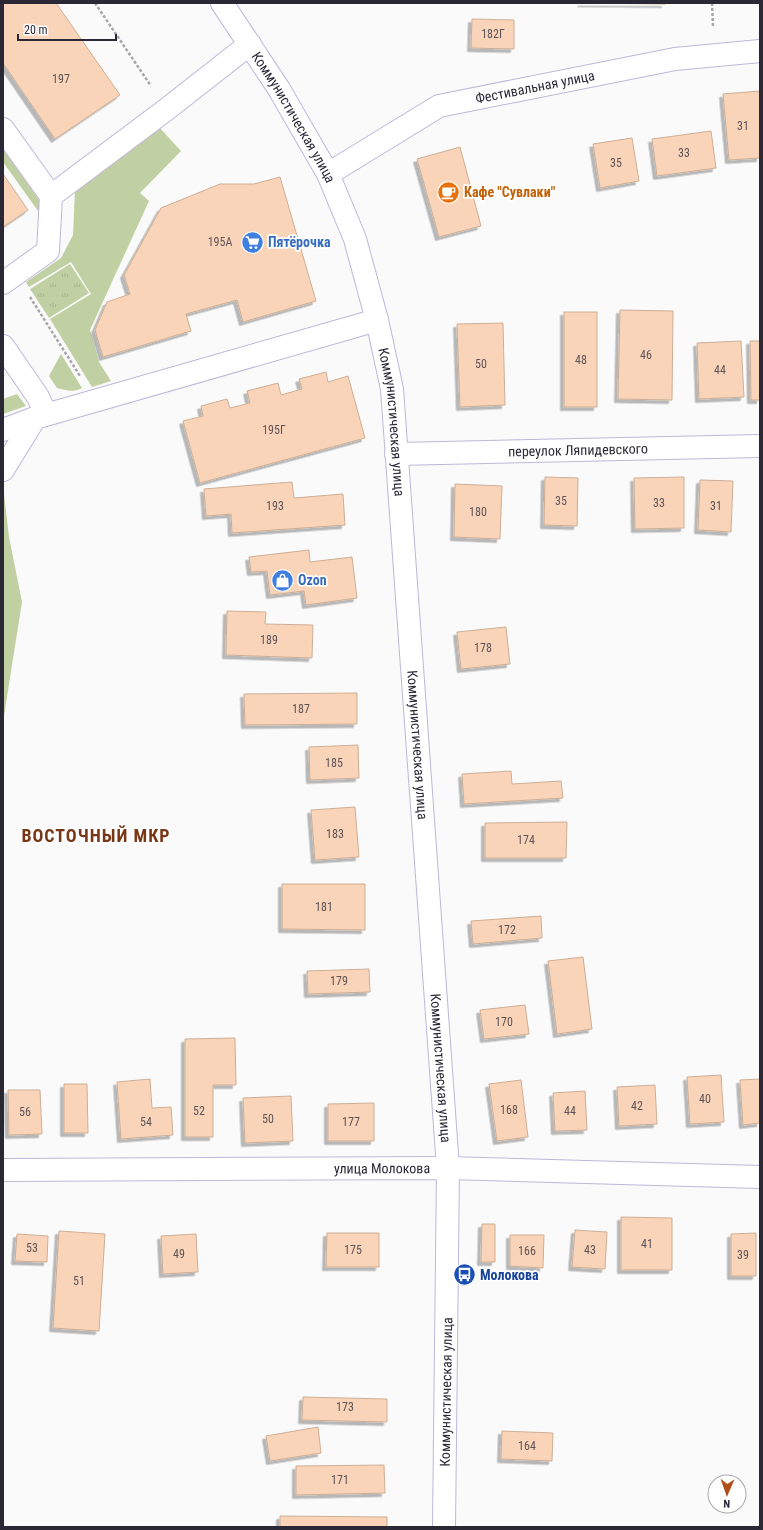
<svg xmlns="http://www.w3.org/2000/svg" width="763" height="1530" viewBox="0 0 763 1530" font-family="'Roboto Condensed',sans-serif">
<defs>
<pattern id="park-tufts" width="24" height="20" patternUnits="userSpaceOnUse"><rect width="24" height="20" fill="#c1d0a2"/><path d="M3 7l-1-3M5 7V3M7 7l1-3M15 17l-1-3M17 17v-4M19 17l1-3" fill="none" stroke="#a6b38c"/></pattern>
<filter id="shadow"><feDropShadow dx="-3.5" dy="3.5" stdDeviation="0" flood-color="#0004"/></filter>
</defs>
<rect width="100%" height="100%" fill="#fafafa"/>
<!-- grass -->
<g fill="#c1d0a2">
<path d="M 159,127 L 181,151 L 140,193 L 149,201 L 90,330 L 99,362 L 111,381 L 92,387 L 50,319 L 91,294 L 71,262 L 29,287 L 26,282 L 61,258 L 73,235 L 75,189 Z"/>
<path d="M 3,149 L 44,207 L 43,218 L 3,162 Z"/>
<path d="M 61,354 L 82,388 C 74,393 65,390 57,388 L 49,376 Z"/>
<path d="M 17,394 L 26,406 L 3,414 L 3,399 Z"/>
<path d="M 4,494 L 9,537 L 22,602 L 3,722 Z"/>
</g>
<!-- park -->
<path fill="url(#park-tufts)" d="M 70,264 L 89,293 L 49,318 L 30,289 Z"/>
<!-- building -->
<g fill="#f9d4b9" stroke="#cdae95" filter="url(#shadow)">
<path d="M 3,3 L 56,3 L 120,95 L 55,139 L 3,63 Z"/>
<path d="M 581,3 L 665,3 L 665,4 Z"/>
<path d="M 472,19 L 514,20 L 514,49 L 471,48 Z"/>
<path d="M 760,91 L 760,158 L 729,160 L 723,94 Z"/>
<path d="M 711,131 L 716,168 L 657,176 L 652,139 Z"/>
<path d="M 632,138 L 639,181 L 600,188 L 593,144 Z"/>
<path d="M 460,147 L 481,226 L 439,237 L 417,159 Z"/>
<path d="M 3,174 L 28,210 L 3,227 Z"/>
<path d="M 280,177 L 316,301 L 243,322 L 237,300 L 186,314 L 191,331 L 103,357 L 95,330 L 107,302 L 130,294 L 124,275 L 161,208 L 220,184 L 254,184 Z"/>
<path d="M 620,310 L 673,311 L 672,400 L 618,399 Z"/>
<rect x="564" y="312" width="33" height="95"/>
<path d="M 503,323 L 505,405 L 460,407 L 457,324 Z"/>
<path d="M 741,341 L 744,397 L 699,399 L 697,343 Z"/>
<path d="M 750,341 L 760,341 L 760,400 L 751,400 Z"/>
<path d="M 326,372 L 328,382 L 348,376 L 365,438 L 200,483 L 183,421 L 203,416 L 201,406 L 227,399 L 230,408 L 250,403 L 247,391 L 278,383 L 281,395 L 302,389 L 299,379 Z"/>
<path d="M 545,477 L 578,478 L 577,526 L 544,525 Z"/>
<path d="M 684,477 L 684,528 L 635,529 L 634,478 Z"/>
<path d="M 700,480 L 733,481 L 731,532 L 698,530 Z"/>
<path d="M 292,482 L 294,498 L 343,494 L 345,525 L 232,533 L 231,514 L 206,516 L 204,489 Z"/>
<path d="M 455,484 L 502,486 L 500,539 L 454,537 Z"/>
<path d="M 309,550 L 310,562 L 352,557 L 357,598 L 306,605 L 304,591 L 270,595 L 267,571 L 251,572 L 249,557 Z"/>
<path d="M 227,611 L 266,612 L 265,624 L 313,625 L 312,658 L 226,655 Z"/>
<path d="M 506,627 L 510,664 L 461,669 L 457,632 Z"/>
<path d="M 357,693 L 357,724 L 245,725 L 244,694 Z"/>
<path d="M 358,745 L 359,778 L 310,780 L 309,747 Z"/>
<path d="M 511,771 L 512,784 L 561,781 L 563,798 L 464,804 L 462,774 Z"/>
<path d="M 355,807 L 359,857 L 315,860 L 311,810 Z"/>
<path d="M 567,822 L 566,858 L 485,858 L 485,823 Z"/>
<path d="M 282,884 L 365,884 L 365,930 L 282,929 Z"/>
<path d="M 541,916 L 542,938 L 473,944 L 471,921 Z"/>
<path d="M 583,957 L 592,1029 L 557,1034 L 548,961 Z"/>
<path d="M 369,969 L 370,992 L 308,994 L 307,971 Z"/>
<path d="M 525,1005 L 529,1034 L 484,1039 L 480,1010 Z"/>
<path d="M 235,1038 L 236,1085 L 213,1085 L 213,1137 L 185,1137 L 185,1039 Z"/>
<path d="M 721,1075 L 724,1122 L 690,1124 L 687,1077 Z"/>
<path d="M 150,1079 L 152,1108 L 171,1107 L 173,1135 L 121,1139 L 117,1082 Z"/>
<path d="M 760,1079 L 760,1123 L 743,1125 L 740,1080 Z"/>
<path d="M 521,1080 L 528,1137 L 497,1141 L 489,1084 Z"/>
<path d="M 64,1084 L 87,1084 L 88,1133 L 64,1133 Z"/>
<path d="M 655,1085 L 657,1124 L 619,1126 L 617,1087 Z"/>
<path d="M 8,1090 L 40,1090 L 42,1134 L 9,1135 Z"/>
<path d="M 585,1091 L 587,1130 L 555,1131 L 553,1093 Z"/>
<path d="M 291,1096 L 293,1141 L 245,1143 L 243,1098 Z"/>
<path d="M 374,1103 L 374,1141 L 328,1141 L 328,1104 Z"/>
<path d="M 621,1217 L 672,1218 L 672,1270 L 621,1270 Z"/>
<path d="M 482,1224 L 495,1224 L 495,1262 L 481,1262 Z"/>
<path d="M 575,1230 L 607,1232 L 605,1269 L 572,1267 Z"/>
<path d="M 59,1231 L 105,1234 L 99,1331 L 53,1328 Z"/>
<path d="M 327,1233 L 379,1233 L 379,1267 L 326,1267 Z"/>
<path d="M 756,1233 L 756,1276 L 731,1276 L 731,1234 Z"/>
<path d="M 17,1234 L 48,1236 L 47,1262 L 15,1261 Z"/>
<path d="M 196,1234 L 198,1272 L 163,1274 L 161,1236 Z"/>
<path d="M 510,1235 L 544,1235 L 543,1268 L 510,1266 Z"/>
<path d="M 303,1397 L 387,1399 L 387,1422 L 302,1420 Z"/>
<path d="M 318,1427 L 321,1453 L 270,1461 L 266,1436 Z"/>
<path d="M 502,1431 L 553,1433 L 552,1461 L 501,1459 Z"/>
<path d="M 384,1465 L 385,1493 L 296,1495 L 296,1466 Z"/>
<path d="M 280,1516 L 387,1517 L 387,1527 L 280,1527 Z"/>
</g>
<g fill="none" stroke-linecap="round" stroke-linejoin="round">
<defs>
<g id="minor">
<path id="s1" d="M 222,3 L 279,89 L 328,174 L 355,239 L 377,320 L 392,389 L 448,1168 L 444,1527"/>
<path d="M 3,129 L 51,196 L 48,251 L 3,283"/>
<path id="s2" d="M 328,174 L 439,106 L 675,59 L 760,51"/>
<path d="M 51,196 L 167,109 L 250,44"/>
<path d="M 3,346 L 38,397 L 46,414"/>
<path d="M 3,430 L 35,418"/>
<path id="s3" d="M 396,454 L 760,446"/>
<path d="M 3,470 L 35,418 L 377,320"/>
<path id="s4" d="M 3,1170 L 448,1168 L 760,1177"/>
</g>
</defs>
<!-- minor casing -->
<use href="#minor" stroke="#bdb7da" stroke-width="24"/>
<!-- path -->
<g stroke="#a7a6ac" stroke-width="2.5" stroke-dasharray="3 2" stroke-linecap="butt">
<path d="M 95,3 L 151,86"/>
<path d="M 712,3 L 713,27"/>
<path d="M 30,297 L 80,376"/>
</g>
<!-- minor -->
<use href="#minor" stroke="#fff" stroke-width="22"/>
</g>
<!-- icons -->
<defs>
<symbol id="cafe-disc" viewBox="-11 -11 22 22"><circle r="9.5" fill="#e8710a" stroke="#fff"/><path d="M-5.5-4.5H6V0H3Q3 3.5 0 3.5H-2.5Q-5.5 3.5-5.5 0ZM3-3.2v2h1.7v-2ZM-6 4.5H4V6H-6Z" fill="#fff"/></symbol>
<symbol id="supermarket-disc" viewBox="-11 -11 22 22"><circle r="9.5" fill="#3f7fe0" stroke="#fff"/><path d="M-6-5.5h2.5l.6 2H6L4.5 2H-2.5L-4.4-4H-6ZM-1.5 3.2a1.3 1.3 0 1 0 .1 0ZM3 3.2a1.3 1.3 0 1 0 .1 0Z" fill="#fff"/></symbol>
<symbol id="shop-disc" viewBox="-11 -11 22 22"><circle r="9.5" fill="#3f7fe0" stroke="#fff"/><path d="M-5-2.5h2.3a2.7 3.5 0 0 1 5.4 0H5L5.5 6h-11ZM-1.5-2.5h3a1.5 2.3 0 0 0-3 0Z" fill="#fff"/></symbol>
<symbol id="bus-disc" viewBox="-11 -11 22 22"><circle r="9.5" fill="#1a4fb4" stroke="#fff"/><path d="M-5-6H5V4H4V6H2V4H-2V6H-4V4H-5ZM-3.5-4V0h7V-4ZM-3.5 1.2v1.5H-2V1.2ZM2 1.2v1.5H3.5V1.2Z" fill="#fff"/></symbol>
</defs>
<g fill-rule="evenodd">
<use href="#cafe-disc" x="436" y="180" width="25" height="25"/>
<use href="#supermarket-disc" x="240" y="230" width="25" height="25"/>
<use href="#shop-disc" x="270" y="568" width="25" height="25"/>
<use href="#bus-disc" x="452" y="1262" width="25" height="25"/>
</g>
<g text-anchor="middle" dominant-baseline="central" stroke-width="3.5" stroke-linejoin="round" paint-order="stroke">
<!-- number labels -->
<g font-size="12" fill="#5e5357">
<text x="493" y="34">182Г</text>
<text x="61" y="79">197</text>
<text x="743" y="126">31</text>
<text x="684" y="153">33</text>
<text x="616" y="163">35</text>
<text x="220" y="242">195А</text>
<text x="646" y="355">46</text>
<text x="581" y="360">48</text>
<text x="481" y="364">50</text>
<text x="720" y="370">44</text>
<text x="274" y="430">195Г</text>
<text x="561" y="501">35</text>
<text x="659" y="503">33</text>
<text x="275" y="506">193</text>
<text x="716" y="506">31</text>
<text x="478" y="512">180</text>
<text x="269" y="640">189</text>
<text x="483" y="648">178</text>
<text x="301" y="709">187</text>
<text x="334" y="763">185</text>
<text x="335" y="834">183</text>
<text x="526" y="840">174</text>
<text x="324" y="907">181</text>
<text x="507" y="930">172</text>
<text x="339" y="981">179</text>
<text x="504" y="1022">170</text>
<text x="705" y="1099">40</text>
<text x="637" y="1106">42</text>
<text x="509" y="1110">168</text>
<text x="199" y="1111">52</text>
<text x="570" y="1111">44</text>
<text x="25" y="1112">56</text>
<text x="268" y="1119">50</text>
<text x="146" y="1122">54</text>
<text x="351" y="1122">177</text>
<text x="647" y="1244">41</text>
<text x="32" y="1248">53</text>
<text x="353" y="1250">175</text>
<text x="590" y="1250">43</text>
<text x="527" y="1251">166</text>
<text x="179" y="1254">49</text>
<text x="743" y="1255">39</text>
<text x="79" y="1281">51</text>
<text x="345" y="1407">173</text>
<text x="527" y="1446">164</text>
<text x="340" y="1480">171</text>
</g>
<!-- street labels -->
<g font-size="14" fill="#2b2836" stroke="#fff">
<text stroke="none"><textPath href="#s2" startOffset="228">Фестивальная улица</textPath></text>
<text stroke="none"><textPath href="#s1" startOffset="135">Коммунистическая улица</textPath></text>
<text stroke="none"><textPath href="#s1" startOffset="459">Коммунистическая улица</textPath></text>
<text stroke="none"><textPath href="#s3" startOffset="182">переулок Ляпидевского</textPath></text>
<text stroke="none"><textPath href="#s1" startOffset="783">Коммунистическая улица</textPath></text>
<text stroke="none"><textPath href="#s1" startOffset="1107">Коммунистическая улица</textPath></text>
<text stroke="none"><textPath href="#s4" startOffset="379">улица Молокова</textPath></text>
<text transform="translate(446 1392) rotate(-89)">Коммунистическая улица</text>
</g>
<!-- food labels -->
<g font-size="14" font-weight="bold" fill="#c56008" stroke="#fff" text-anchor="start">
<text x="464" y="192">Кафе "Сувлаки"</text>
</g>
<!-- shop labels -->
<g font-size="14" font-weight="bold" fill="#366cbe" stroke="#fff" text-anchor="start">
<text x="268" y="242">Пятёрочка</text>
<text x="298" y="580">Ozon</text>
</g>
<!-- transit labels -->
<g font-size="14" font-weight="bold" fill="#164399" stroke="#fff" text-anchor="start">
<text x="480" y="1275">Молокова</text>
</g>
<!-- district labels -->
<g font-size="18" font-weight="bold" letter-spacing="1" fill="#783818" stroke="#fff">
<text x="96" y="835">ВОСТОЧНЫЙ МКР</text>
</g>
</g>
<!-- border -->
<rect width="763" height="1530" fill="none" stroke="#2b2836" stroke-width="8"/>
<!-- north arrow -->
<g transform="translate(727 1494) rotate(182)"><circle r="19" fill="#ffffff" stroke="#aaa9af"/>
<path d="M0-3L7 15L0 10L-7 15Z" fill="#b14e18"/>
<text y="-6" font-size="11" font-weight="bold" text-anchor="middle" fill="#2b2836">N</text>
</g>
<!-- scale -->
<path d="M18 34v6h98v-6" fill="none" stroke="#2b2836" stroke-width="2"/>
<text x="24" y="34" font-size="12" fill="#2b2836" stroke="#ffffff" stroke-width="3" paint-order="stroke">20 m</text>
</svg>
